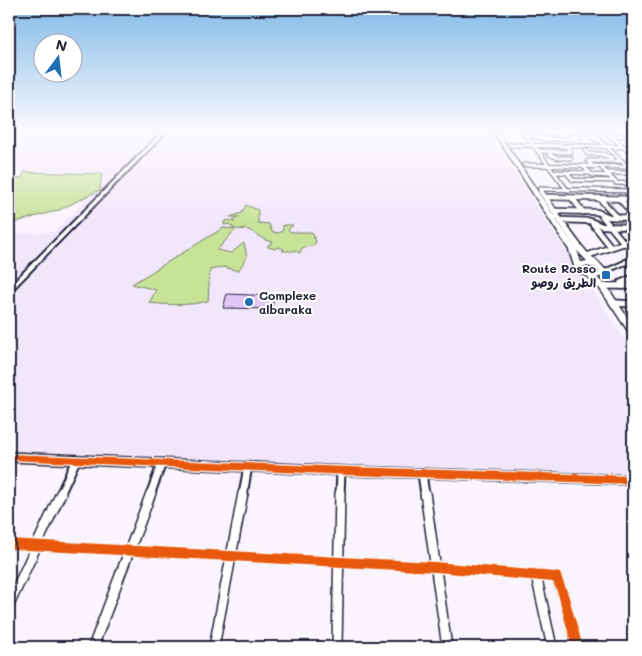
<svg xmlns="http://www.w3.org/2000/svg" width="642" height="656" viewBox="0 0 642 656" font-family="Mali,'Playpen Sans Arabic',sans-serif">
<rect width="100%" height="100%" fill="#f9f4fd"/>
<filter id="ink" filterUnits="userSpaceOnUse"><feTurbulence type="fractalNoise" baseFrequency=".02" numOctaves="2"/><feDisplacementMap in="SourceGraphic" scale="10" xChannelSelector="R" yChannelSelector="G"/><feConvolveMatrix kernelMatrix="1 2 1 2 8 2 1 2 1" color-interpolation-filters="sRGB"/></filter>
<g filter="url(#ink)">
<!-- built -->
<path fill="#f2e6fb" d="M 9,131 L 487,131 L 633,352 L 633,476 L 9,452 L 9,234 L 54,232 L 111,176 L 9,172 Z"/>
<!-- green -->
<g fill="#c8e298" stroke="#75826a">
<path d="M 24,172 L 102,174 L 100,190 L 59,210 L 9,224 L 9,180 L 22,178 Z"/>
<path d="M 246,205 L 258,210 L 258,223 L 269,224 L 272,232 L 279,233 L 283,230 L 283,225 L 293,225 L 288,230 L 291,232 L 312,232 L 316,242 L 314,245 L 302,248 L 300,253 L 296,251 L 282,251 L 284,249 L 278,247 L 275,249 L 268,247 L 268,245 L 273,242 L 265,240 L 249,230 L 236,229 L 217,250 L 231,253 L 244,243 L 247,257 L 238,271 L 224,267 L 210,270 L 208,301 C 188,306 169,305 149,303 L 156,290 L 132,284 L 223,228 L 235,229 L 229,224 L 224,225 L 224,222 L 228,220 L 235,222 L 233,220 L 240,217 L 230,217 L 242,213 Z"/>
</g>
<!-- building -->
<path fill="#e1c7f7" stroke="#22223b" d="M 227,294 L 274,296 L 272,309 L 223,308 Z"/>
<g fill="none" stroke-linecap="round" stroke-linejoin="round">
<defs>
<g id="minor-far4">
<path d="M 523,131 L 567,190"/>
<path d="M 590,131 L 630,169"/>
<path d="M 605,131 L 633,155"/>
<path d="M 534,133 L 555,134"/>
<path d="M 608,134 L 633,137"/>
<path d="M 526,136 L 536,136 L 542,139 L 575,139"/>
<path d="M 570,136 L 599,139"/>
<path d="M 573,138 L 577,141 L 592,142"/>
<path d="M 509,145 L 633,147"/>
<path d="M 538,151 L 571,152 L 566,146"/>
<path d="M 586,151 L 588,154 L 602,154 L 612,158"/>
<path d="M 549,154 L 558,158 L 571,158"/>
<path d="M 524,165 L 633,167"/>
<path d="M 593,167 L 588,161 L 622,161"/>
<path d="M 601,167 L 616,183 L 633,184"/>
<path d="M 554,172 L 590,173 L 584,167"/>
<path d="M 566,172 L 573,180 L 614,181"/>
<path d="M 590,173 L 593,175 L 610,176"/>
<path d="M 606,173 L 633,173"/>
<path d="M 540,189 L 633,191"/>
</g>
<g id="minor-far3">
<path d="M 627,191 L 633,191"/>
<path d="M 546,197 L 633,199"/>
<path d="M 572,198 L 583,212"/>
<path d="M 619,198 L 633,214"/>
<path d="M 600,199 L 617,217"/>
<path d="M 556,211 L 597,212 L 609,217 L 633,218"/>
<path d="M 601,215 L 624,243 L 633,248"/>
<path d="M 562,220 L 590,221 L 602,226 L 633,227"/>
<path d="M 592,223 L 611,247"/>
<path d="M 586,256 L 633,240"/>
<path d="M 626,262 L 633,265"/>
</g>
<g id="minor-far2">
<path d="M 607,286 L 633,286"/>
<path d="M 622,286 L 621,283 L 633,278"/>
<path d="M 614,303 L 633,304"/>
</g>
<g id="minor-far1">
<path d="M 422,473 L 425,495"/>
<path d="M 60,495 L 76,460"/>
<path d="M 150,495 L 162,463"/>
<path d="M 243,495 L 248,466"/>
<path d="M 340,495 L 341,471"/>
</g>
<g id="minor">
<path d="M 425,493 L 447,647"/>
<path d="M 9,544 L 435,567 L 556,577 L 563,594 L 577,647"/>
<path d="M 536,575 L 552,647"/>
<path d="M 9,605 L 61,493"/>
<path d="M 93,647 L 151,493"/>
<path d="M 214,647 L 243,493"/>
<path d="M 337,647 L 340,493"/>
</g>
<g id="tertiary">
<path d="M 163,131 L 167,131 L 11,291 L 9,292 L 9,287 Z"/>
<path d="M 633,257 L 633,261 L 605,273 L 603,274 L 600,272 Z"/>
<path d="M 9,453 L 349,467 L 633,476 L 633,484 L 349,475 L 9,461 Z"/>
</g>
<path id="trunk" d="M 493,131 L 497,131 L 577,250 L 581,262 L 587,261 L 579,253 L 538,191 L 539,190 L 543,190 C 557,210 570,232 586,251 C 592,258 604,265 607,273 L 603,276 L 597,278 L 606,285 L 633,326 L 633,335 L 630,334 L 600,289 L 587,276 L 580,273 L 575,269 L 569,250 ZM 585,266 L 596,268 L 599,272 C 593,275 586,272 583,267 Z"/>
</defs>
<!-- minor-far4 casing -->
<use href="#minor-far4" stroke="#22223b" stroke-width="5.5"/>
<!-- minor-far3 casing -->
<use href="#minor-far3" stroke="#22223b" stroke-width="8"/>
<!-- minor-far2 casing -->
<use href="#minor-far2" stroke="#22223b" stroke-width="9"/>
<!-- minor-far1 casing -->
<use href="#minor-far1" stroke="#22223b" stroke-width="11"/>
<!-- minor casing -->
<use href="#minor" stroke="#22223b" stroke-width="12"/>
<!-- tertiary casing -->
<use href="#tertiary" stroke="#22223b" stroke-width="4"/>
<!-- trunk casing -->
<use href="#trunk" stroke="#22223b" stroke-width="3"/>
<!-- minor-far4 -->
<use href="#minor-far4" stroke="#fff" stroke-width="3"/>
<!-- minor-far3 -->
<use href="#minor-far3" stroke="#fff" stroke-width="4.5"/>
<!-- minor-far2 -->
<use href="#minor-far2" stroke="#fff" stroke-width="5.5"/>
<!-- minor-far1 -->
<use href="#minor-far1" stroke="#fff" stroke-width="7"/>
<!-- minor -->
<use href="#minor" stroke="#fff" stroke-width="9"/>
<!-- tertiary -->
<use href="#tertiary" fill="#fff" fill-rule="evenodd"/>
<!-- trunk -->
<use href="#trunk" fill="#fff" fill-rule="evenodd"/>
<!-- quiet -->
<path stroke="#00873e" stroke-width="3" stroke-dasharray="5.5 3" stroke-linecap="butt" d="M 565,131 L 569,136"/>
<defs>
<g id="cycleway">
<path d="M 9,454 L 349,467 L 633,476 L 633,484 L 349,475 L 9,460 Z"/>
<path d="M 9,539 L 435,562 L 556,572 L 560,573 L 568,594 L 583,647 L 572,647 L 558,594 L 553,582 L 435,572 L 9,549 Z"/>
</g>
</defs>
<!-- cycleway casing -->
<use href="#cycleway" stroke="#fff" stroke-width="3"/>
<!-- cycleway -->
<use href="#cycleway" fill="#e8590c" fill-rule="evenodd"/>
</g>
</g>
<!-- sky -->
<linearGradient id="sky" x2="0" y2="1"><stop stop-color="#81bae8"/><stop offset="0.59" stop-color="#fcfafe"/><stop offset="1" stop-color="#fcfafe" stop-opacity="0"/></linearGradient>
<rect width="642" height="223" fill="url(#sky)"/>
<!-- markers -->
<g fill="#1f6fb2" stroke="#fff" stroke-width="2">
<rect x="601" y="270" width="10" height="10" rx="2.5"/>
<circle cx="249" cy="302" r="5"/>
</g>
<g text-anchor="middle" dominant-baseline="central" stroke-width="4" stroke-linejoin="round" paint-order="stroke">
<!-- poi labels -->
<g font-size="12" font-weight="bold" fill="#22223b" stroke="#fff" text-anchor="end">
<text x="596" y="268">Route Rosso<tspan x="596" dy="14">الطريق روصو</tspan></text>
<text x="259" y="295" text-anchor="start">Complexe<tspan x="259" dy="14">albaraka</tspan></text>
</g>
</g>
<!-- margin -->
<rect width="642" height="656" fill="none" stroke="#fff" stroke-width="30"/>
<rect x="15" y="15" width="612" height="626" fill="none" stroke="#22223b" stroke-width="2" filter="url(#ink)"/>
<!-- north arrow -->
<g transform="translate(58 58) rotate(15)"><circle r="24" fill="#ffffff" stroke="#a7a7b1"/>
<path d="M0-4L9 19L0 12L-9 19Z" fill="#1f6fb2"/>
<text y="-8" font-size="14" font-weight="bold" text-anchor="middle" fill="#22223b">N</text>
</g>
</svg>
